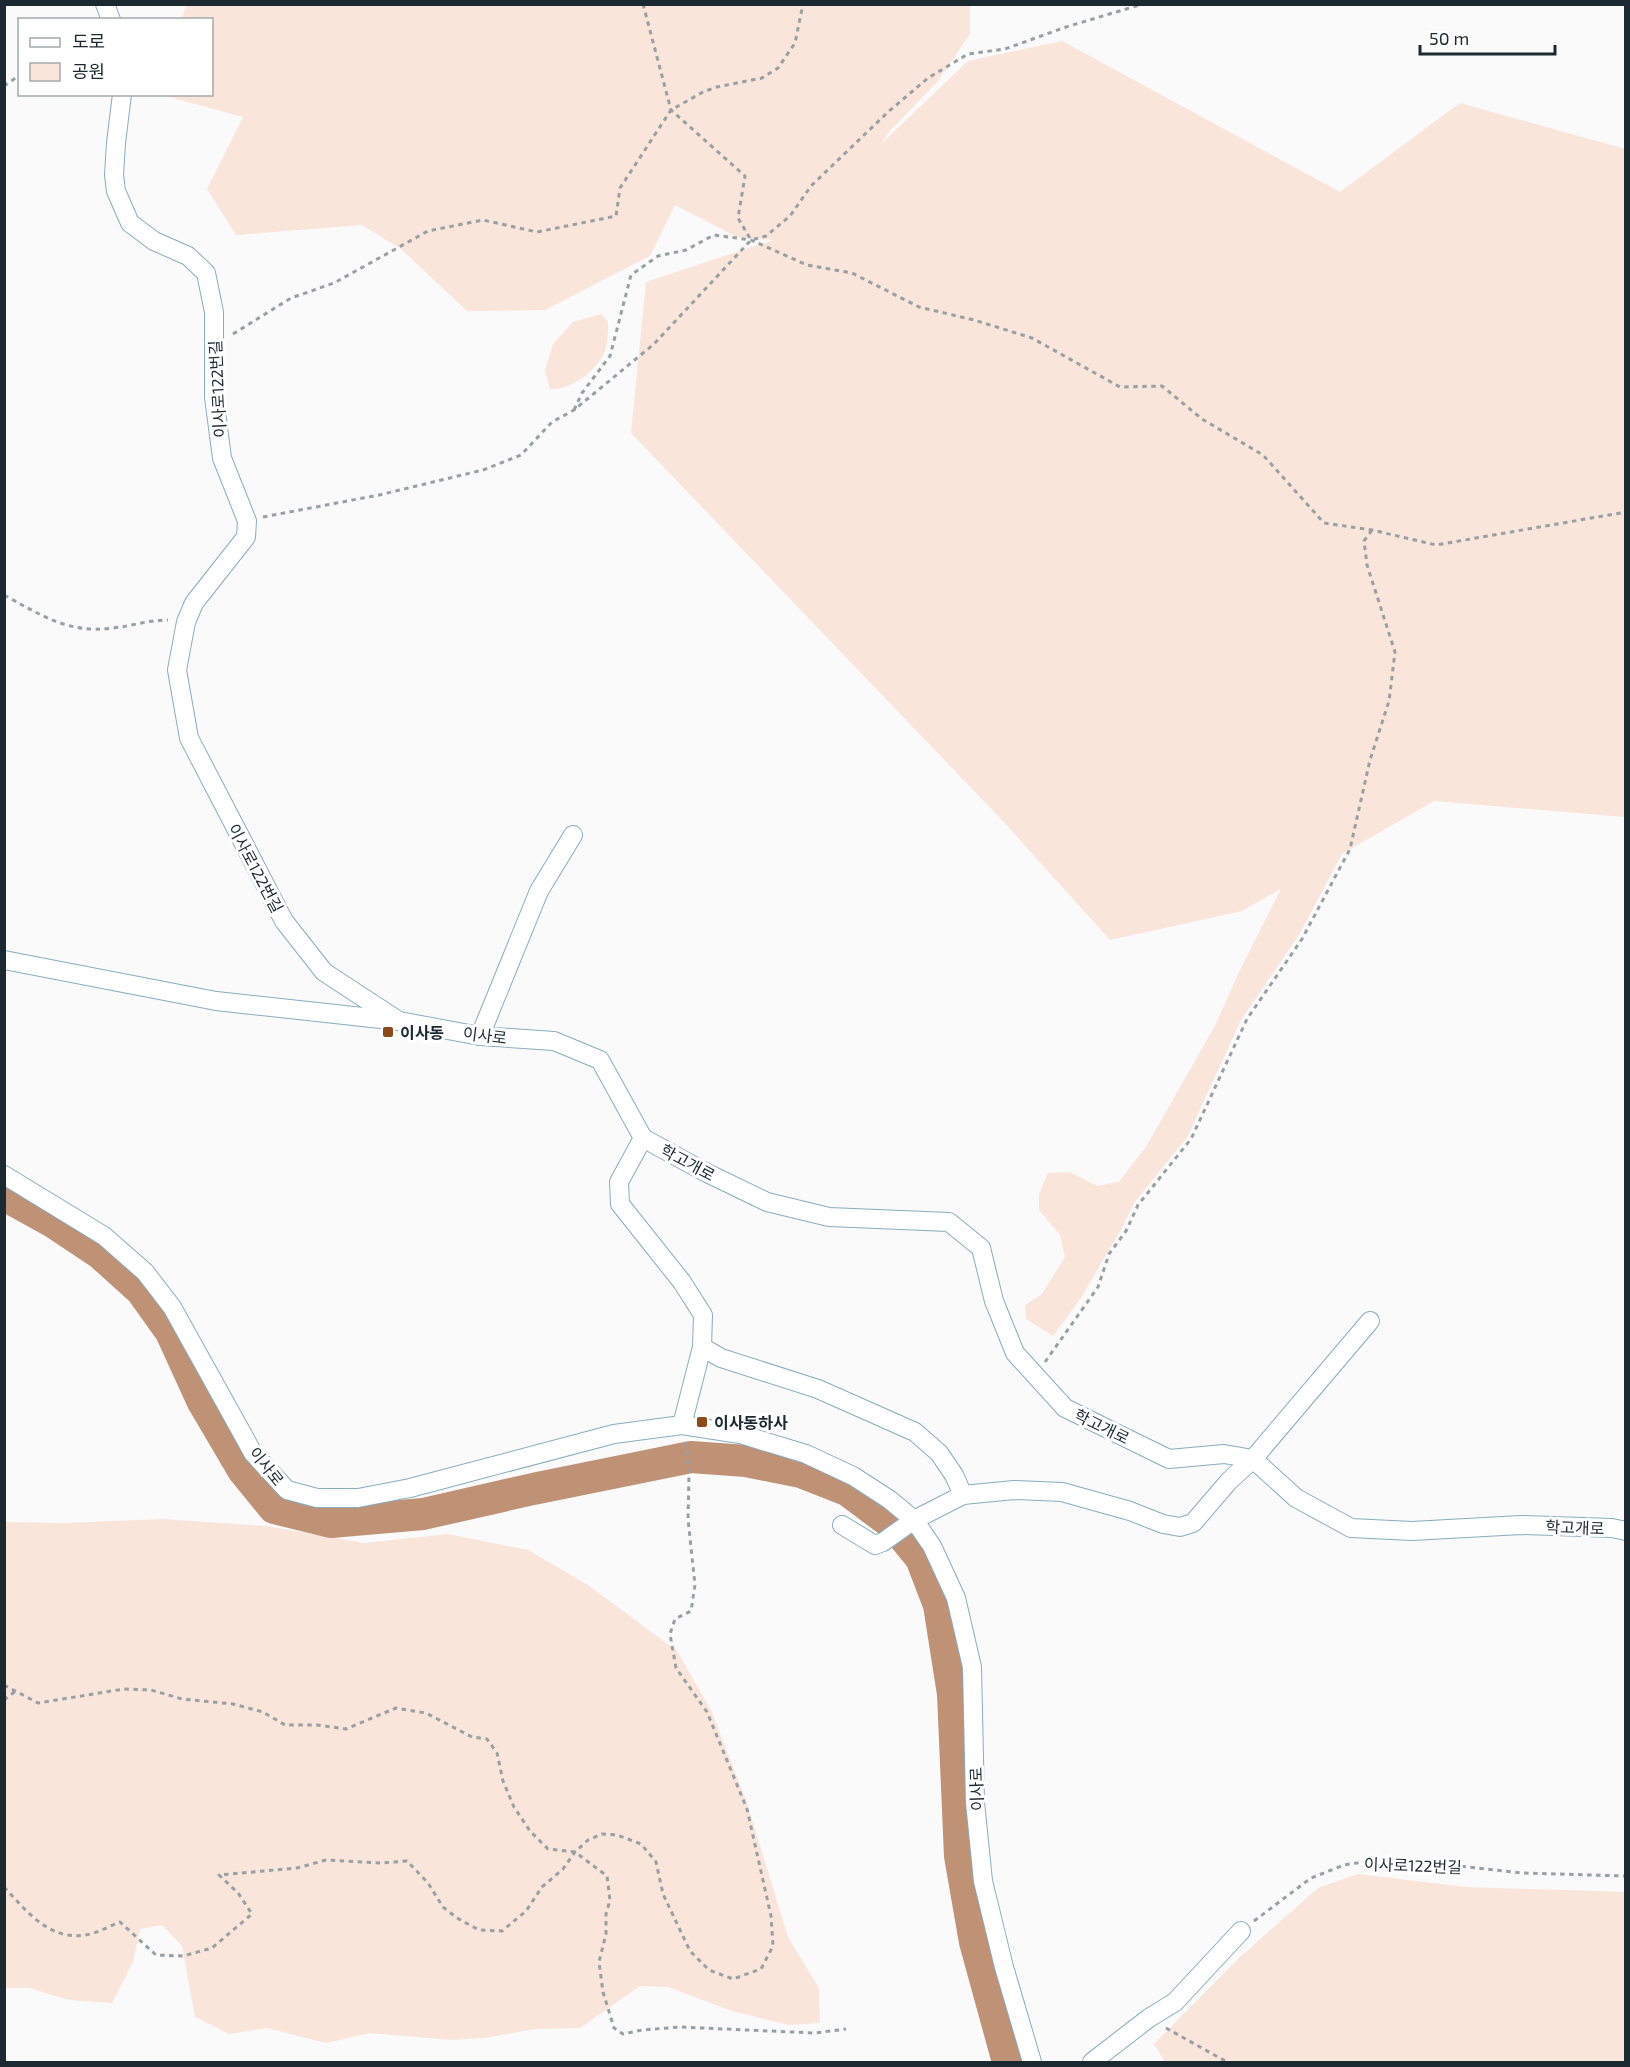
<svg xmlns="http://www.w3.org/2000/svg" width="1630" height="2067" viewBox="0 0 1630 2067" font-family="'Exo 2','Noto Sans KR',sans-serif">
<rect width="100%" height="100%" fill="#fafafa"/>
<!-- green -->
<g fill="#f9e5da">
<path d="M 970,4 L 970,34 L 938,81 L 888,133 L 881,144 L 968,61 L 1062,41 L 1340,192 L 1460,103 L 1625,149 L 1625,817 L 1434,801 L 1342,854 L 1299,935 L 1241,1020 L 1188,1136 L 1134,1203 L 1122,1228 L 1081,1298 L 1053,1336 L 1026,1319 L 1025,1305 L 1042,1294 L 1065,1257 L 1060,1235 L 1039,1210 L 1039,1194 L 1048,1173 L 1070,1172 L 1097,1186 L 1119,1182 L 1147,1145 L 1216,1024 L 1238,974 L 1281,889 L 1242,911 L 1110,940 L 1001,819 L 631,433 L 646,282 L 773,240 L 737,237 L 675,205 L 650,256 L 545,310 L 467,311 L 401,249 L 362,225 L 236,235 L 207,189 L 243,117 L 162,95 L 212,94 L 212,20 L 181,19 L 187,5 Z"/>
<path d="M 601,314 L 608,322 C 608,331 608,342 605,350 C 599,370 571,390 550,389 L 545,371 L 553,344 L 573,322 Z"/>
<path d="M 162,1519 L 267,1526 L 364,1543 L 448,1534 L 528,1550 L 588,1585 L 677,1651 L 711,1710 L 747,1803 L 788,1937 L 819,1988 L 820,2023 L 788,2025 L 732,2011 L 668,1987 L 640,1986 L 580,2028 L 536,2029 L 484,2038 L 452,2040 L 370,2033 L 326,2043 L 267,2028 L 229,2034 L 195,2017 L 182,1946 L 162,1925 L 140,1929 L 133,1962 L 112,2003 L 69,2000 L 29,1988 L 5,1988 L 5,1522 L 65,1523 Z"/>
<path d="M 1358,1874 L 1466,1887 L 1625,1892 L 1625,2062 L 1165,2062 L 1154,2044 L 1240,1957 L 1318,1888 Z"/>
</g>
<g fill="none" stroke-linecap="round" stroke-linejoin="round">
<!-- river -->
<path stroke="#bf9175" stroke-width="32" d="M 4,1195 L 53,1222 L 101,1254 L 141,1290 L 171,1332 L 203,1402 L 243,1470 L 274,1508 L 331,1522 L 423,1514 L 533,1489 L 691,1457 L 746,1461 L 801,1472 L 847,1490 L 894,1525 L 921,1558 L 939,1605 L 953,1694 L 960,1856 L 975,1942 L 1008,2062"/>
<defs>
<g id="minor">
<path d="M 105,4 L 111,20"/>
<path d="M 122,94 L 116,143 L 114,175 L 116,191 L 130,223 L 154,241 L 188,256 L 206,273 L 214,312 L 214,397 L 222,458 L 247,521 L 246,537 L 194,603 L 186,622 L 177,670 L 189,738 L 284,921 L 324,972 L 399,1021"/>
<path d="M 4,960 L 216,1001 L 399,1021 L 480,1036 L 554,1041 L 600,1060 L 643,1138"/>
<path d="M 480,1036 L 539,891 L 573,835"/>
<path d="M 643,1138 L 705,1172 L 767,1202 L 829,1217 L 949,1222 L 981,1248 L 994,1301 L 1015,1353 L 1065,1408 L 1169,1459 L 1224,1454 L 1253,1459 L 1296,1498 L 1351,1528 L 1412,1531 L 1521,1525 L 1612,1528 L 1626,1531"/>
<path d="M 643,1138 L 619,1182 L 620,1204 L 682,1282 L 703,1315 L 702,1347 L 682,1425"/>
<path d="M 4,1175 L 104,1236 L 145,1272 L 172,1307 L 253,1453 L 287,1490 L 317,1498 L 358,1498 L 410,1488 L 614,1434 L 682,1425 L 740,1434 L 806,1454 L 853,1476 L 890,1500 L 914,1520 L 932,1546 L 956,1598 L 972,1667 L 975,1802 L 983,1881 L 1004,1967 L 1032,2062"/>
<path d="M 702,1347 L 721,1358 L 818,1389 L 915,1432 L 939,1453 L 954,1475 L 963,1495"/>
<path d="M 842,1525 L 875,1545 L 883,1542 L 914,1520 L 963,1495 L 1014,1490 L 1062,1492 L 1130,1511 L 1163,1524 L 1180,1527 L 1193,1523 L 1229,1481 L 1253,1459 L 1370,1321"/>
<path d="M 1092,2062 L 1149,2018 L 1175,2002 L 1241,1931"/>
</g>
</defs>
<!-- minor casing -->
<use href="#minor" stroke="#87adbf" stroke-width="20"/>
<!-- path -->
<g stroke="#99a0a3" stroke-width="3" stroke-dasharray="4.5 4.5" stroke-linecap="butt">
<path d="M 643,4 L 671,110 L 745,176 L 738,218 L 751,240"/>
<path d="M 4,86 L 20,75"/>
<path d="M 233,334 L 291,298 L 334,283 L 428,231 L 483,220 L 537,232 L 616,216 L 620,188 L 671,110 L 703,92 L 717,87 L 762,78 L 778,68 L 795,43 L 803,4"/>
<path d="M 574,410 L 582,393 L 610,356 L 631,275 L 658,256 L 686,250 L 714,235 L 751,240 L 807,265 L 852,273 L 919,307 L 974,320 L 1032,338 L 1120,387 L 1162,386 L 1202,419 L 1263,455 L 1324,523 L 1372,530 L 1436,545 L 1626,512"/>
<path d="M 263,517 L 379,495 L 483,470 L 521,455 L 552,422 L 574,410 L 654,344 L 751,240 L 766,236 L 790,216 L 811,186 L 888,112 L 928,78 L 968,54 L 1005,49 L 1066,27 L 1143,4"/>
<path d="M 4,595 C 41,615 68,634 113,628 C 132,626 148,620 168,620"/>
<path d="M 1045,1362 L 1098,1287 L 1109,1254 L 1126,1231 L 1138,1205 L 1191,1139 L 1247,1019 L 1302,939 L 1350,849 L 1370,760 L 1389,701 L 1395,652 L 1367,565 L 1364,541 L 1372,530"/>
<path d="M 4,1685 L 38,1703 L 124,1689 L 151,1690 L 182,1699 L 233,1704 L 263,1712 L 285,1725 L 317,1725 L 346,1729 L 396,1708 L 426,1713 L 472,1737 L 487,1739 L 497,1753 L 503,1781 L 514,1807 L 530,1831 L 548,1849 L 575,1852 L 607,1876 L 610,1900 L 606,1914 L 606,1934 L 599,1962 L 603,1992 L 614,2028 L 623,2034 L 642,2030 L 680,2027 L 815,2033 L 846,2029"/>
<path d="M 4,1700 L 17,1690"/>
<path d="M 4,1887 C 29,1914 53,1945 94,1933 C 103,1930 112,1925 120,1922 L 156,1955 L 183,1956 L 212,1948 L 252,1914 L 238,1893 L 219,1875 L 297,1868 L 326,1860 L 381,1863 L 407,1861 L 428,1883 L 443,1907 L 457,1918 L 479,1930 L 502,1931 L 526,1911 L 542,1887 L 563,1869 L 575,1852 L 588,1840 L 602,1834 L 617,1835 L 641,1844 L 656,1862 L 663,1894 L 690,1951 L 709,1970 L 733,1979 L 761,1969 L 773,1946 L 771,1916 L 747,1809 L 707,1712 L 676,1668 L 670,1634 L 675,1619 L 691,1611 L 695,1585 L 688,1519 L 689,1473 L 686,1443"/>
<path d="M 1254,1921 L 1311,1878 L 1344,1865 L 1375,1860 L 1442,1864 L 1522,1873 L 1626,1876"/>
<path d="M 1166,2028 L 1227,2062"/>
</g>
<!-- minor -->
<use href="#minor" stroke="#fff" stroke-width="18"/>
</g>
<!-- markers -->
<g fill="#8c491a" stroke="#fff" stroke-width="2">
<rect x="382" y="1026" width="12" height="12" rx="3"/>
<rect x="696" y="1416" width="12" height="12" rx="3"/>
</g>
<g text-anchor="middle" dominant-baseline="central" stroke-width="6" stroke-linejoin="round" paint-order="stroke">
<!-- street labels -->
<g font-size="16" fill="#1b2a31" stroke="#fff">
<text transform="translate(217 389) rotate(-93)">이사로122번길</text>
<text transform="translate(256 868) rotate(62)">이사로122번길</text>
<text transform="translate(485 1035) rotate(7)">이사로</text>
<text transform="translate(688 1162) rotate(28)">학고개로</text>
<text transform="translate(1102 1426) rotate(26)">학고개로</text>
<text transform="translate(267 1466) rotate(51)">이사로</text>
<text transform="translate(1575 1527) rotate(2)">학고개로</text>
<text transform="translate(976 1789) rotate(-92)">이사로</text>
<text transform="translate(1413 1865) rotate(2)">이사로122번길</text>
</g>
<!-- poi labels -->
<g font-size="16" font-weight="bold" fill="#1b2a31" stroke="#fff" text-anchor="start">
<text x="400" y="1032">이사동</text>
<text x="714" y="1422">이사동하사</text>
</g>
</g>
<!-- border -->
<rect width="1630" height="2067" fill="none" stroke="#1b2a31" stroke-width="12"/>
<!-- legend -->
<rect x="18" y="18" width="195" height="78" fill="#ffffff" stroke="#a4aaad" stroke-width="1.5"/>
<rect x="30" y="38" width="30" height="9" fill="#ffffff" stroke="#a4aaad" stroke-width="1.5"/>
<text x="72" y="48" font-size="18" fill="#1b2a31">도로</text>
<rect x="30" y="63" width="30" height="18" fill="#f9e5da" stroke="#a4aaad" stroke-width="1.5"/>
<text x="72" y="78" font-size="18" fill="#1b2a31">공원</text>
<!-- scale -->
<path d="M1420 45v9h135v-9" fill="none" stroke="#1b2a31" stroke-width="3"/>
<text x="1429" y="45" font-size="18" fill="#1b2a31" stroke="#ffffff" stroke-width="4.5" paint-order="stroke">50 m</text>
</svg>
